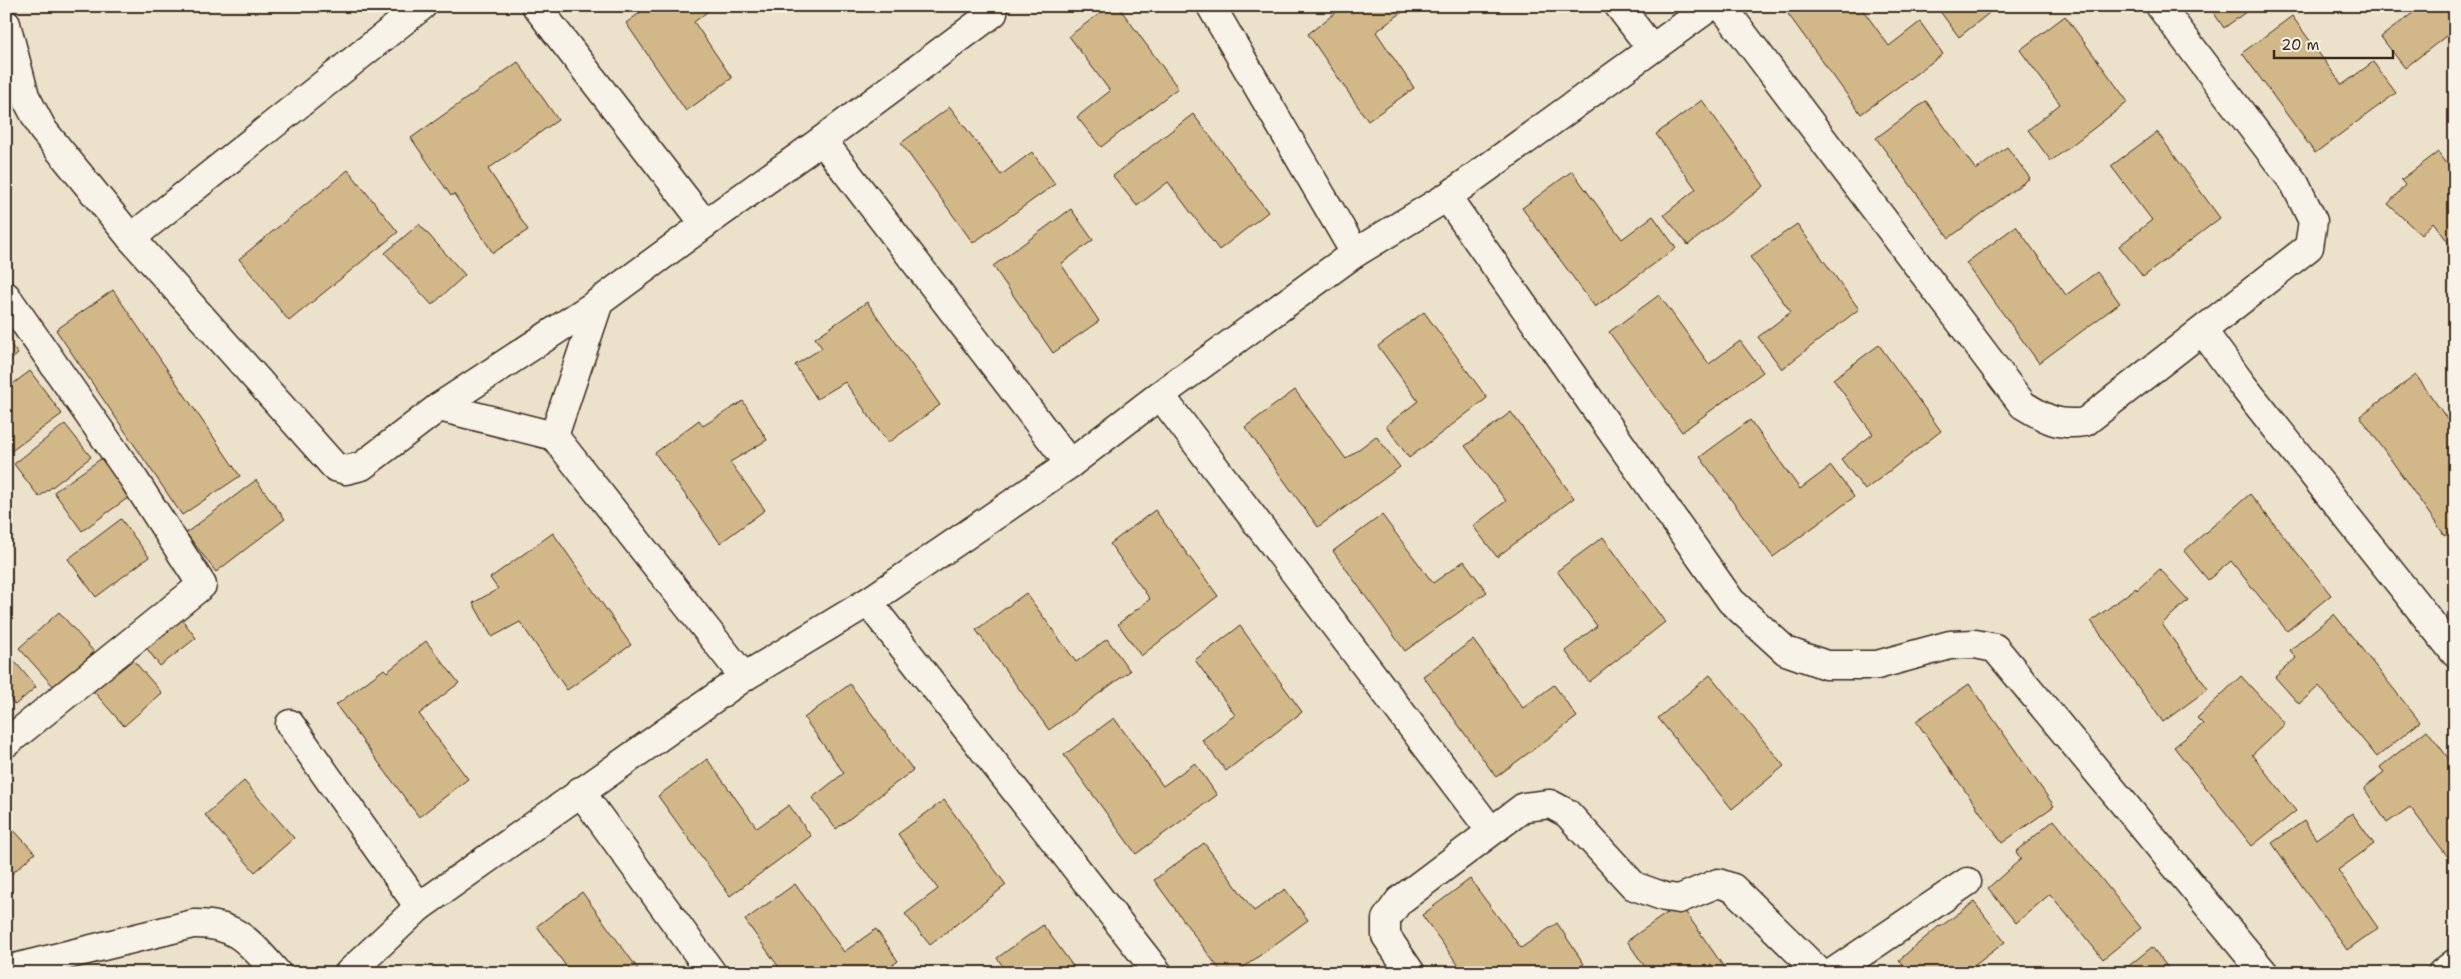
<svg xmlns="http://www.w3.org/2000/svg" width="2461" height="979" viewBox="0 0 2461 979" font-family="'Shantell Sans',sans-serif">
<rect width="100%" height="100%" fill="#ece1cb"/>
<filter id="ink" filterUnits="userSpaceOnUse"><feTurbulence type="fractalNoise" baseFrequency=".02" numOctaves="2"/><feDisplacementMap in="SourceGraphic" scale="10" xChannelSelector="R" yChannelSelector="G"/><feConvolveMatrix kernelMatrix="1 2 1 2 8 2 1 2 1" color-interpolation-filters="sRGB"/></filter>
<g filter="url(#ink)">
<!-- building -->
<g fill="#d2b888" stroke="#3b2a1e">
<path d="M 649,6 L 715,6 L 694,22 L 732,78 L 686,111 L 626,23 Z"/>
<path d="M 1110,6 L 1118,6 L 1178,88 L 1101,147 L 1077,117 L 1110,91 L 1069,36 Z"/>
<path d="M 1344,6 L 1409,7 L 1376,32 L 1414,88 L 1368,121 L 1308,34 Z"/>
<path d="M 1799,6 L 1860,6 L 1889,46 L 1920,22 L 1943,54 L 1861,114 L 1788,14 Z"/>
<path d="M 1936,6 L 1998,6 L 1959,37 Z"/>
<path d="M 2209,6 L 2254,6 L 2224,28 Z"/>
<path d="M 2410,6 L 2455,6 L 2455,29 L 2405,68 L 2381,37 L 2414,12 Z"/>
<path d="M 2065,16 L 2128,102 L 2051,161 L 2028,130 L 2060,104 L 2020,50 Z"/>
<path d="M 2292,16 L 2342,85 L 2373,62 L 2396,93 L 2315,153 L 2242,53 Z"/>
<path d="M 518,62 L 558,120 L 488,169 L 528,230 L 493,253 L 454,194 L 451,196 L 411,138 Z"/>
<path d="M 1702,100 L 1764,186 L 1688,245 L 1664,215 L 1696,189 L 1656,134 Z"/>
<path d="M 1926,101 L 1976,170 L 2007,147 L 2030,178 L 1949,238 L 1876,138 Z"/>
<path d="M 950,107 L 1001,175 L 1032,152 L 1055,184 L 973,243 L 901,143 Z"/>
<path d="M 1193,114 L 1268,212 L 1219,250 L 1168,182 L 1137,206 L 1113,176 Z"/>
<path d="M 2157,132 L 2220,218 L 2143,277 L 2119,246 L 2152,220 L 2111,166 Z"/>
<path d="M 2438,152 L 2455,174 L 2455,251 L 2433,222 L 2421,235 L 2388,204 L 2405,185 L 2401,180 Z"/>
<path d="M 348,170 L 398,232 L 289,321 L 239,259 Z"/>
<path d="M 1572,171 L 1622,239 L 1653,216 L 1676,248 L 1595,307 L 1522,208 Z"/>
<path d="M 1071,209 L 1093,240 L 1061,264 L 1099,321 L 1053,353 L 993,266 Z"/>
<path d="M 419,224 L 465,275 L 432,305 L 385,253 Z"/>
<path d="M 1797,224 L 1859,309 L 1782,369 L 1758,337 L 1791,312 L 1750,257 Z"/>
<path d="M 2016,226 L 2066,295 L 2097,272 L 2120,303 L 2039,363 L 1966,263 Z"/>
<path d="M 113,290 L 240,476 L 182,515 L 56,330 Z"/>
<path d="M 1659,295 L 1709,364 L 1740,341 L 1763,372 L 1682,432 L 1609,332 Z"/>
<path d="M 867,302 L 940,405 L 888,443 L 845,382 L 817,399 L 795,365 L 822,348 L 815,338 Z"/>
<path d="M 1424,312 L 1487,398 L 1409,458 L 1386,426 L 1418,401 L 1378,346 Z"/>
<path d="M 6,339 L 18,354 L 6,364 Z"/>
<path d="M 1879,345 L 1941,431 L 1865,490 L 1841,459 L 1873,434 L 1833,379 Z"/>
<path d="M 30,371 L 62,414 L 6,455 L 6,389 Z"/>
<path d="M 2416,375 L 2455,430 L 2455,529 L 2445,536 L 2360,416 Z"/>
<path d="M 1295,390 L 1346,459 L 1376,436 L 1400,467 L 1318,527 L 1245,427 Z"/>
<path d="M 743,401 L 767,440 L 730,462 L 765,510 L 720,543 L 655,453 L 699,420 L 703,426 Z"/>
<path d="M 1511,412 L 1574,498 L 1497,557 L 1473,526 L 1506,501 L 1465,446 Z"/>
<path d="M 1750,420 L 1800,489 L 1831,466 L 1854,497 L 1773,557 L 1700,457 Z"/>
<path d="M 65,424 L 91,457 L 39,497 L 14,464 Z"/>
<path d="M 102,458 L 129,497 L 82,531 L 54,492 Z"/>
<path d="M 256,480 L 285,519 L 216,572 L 186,533 Z"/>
<path d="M 2250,494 L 2331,595 L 2287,631 L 2231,561 L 2208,580 L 2184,551 Z"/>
<path d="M 1155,510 L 1218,596 L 1141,656 L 1118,624 L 1150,599 L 1110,544 Z"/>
<path d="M 1382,515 L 1433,583 L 1464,561 L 1487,592 L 1405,651 L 1333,551 Z"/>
<path d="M 121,519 L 149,557 L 96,597 L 68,559 Z"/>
<path d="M 553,533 L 631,645 L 567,690 L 520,622 L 492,637 L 473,603 L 498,589 L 490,578 Z"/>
<path d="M 1603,537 L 1665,622 L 1589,682 L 1565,651 L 1597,626 L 1557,571 Z"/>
<path d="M 2160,569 L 2188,600 L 2162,624 L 2208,689 L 2163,722 L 2091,621 L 2136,588 L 2137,590 Z"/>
<path d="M 1026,593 L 1076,662 L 1107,639 L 1130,671 L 1049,730 L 976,630 Z"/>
<path d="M 175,610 L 196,638 L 160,666 L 139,638 Z"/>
<path d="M 59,612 L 94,652 L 54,687 L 19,648 Z"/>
<path d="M 2334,614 L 2420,722 L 2377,757 L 2319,686 L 2299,704 L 2275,677 L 2296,658 L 2290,650 Z"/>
<path d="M 1240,626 L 1302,712 L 1226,771 L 1202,740 L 1235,715 L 1195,660 Z"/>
<path d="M 1473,640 L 1523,708 L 1554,685 L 1577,717 L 1496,777 L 1423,676 Z"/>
<path d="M 426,641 L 459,683 L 419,714 L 468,779 L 419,817 L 336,705 L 384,669 L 387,672 Z"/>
<path d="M 6,651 L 36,687 L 15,705 L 6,695 Z"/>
<path d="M 126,652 L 162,693 L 124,726 L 88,685 Z"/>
<path d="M 1710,675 L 1784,766 L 1732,809 L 1658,718 Z"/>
<path d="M 2241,676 L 2285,724 L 2252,755 L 2296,811 L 2252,846 L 2174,747 L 2203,724 L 2197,718 Z"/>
<path d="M 850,684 L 913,770 L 836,829 L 812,798 L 844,773 L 804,718 Z"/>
<path d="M 1969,684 L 2054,806 L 2002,843 L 1916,721 Z"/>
<path d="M 1114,718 L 1163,786 L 1195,763 L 1217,795 L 1136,854 L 1064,755 Z"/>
<path d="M 2427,730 L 2455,767 L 2455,866 L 2410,807 L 2387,823 L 2364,788 L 2384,773 L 2380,767 Z"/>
<path d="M 707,759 L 757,828 L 789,805 L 811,836 L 730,896 L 658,796 Z"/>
<path d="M 244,781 L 294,838 L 255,872 L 205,815 Z"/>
<path d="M 944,800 L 1006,885 L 930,945 L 905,914 L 938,889 L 898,834 Z"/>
<path d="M 2352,813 L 2374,844 L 2338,870 L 2378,928 L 2347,950 L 2272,843 L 2304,821 L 2316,839 Z"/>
<path d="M 2054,820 L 2141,928 L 2103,959 L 2050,894 L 2016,923 L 1988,888 L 2021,859 L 2016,852 Z"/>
<path d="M 8,824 L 35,853 L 6,879 L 6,826 Z"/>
<path d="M 1204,843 L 1254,911 L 1285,889 L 1308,920 L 1236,973 L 1222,973 L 1154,880 Z"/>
<path d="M 1470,879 L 1521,948 L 1557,923 L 1584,964 L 1572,973 L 1464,973 L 1422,915 Z"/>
<path d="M 795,884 L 844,952 L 876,929 L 898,961 L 882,973 L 783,973 L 745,920 Z"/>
<path d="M 582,892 L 641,973 L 571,973 L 537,926 Z"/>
<path d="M 1974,902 L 2005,942 L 1974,966 L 1980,973 L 1909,973 L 1899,960 L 1939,926 L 1940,927 Z"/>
<path d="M 1680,904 L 1728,973 L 1649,973 L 1627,941 Z"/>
<path d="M 1043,925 L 1078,973 L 1008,973 L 997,958 Z"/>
<path d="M 2152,947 L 2172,973 L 2120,973 Z"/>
</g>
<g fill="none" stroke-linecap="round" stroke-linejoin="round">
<defs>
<g id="street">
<path d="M 1211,6 L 1355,253"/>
<path d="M 1619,6 L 1651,48"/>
<path d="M 1722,6 L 2023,405 C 2046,419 2057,426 2085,422 L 2309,247 L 2313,221 L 2295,184 L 2160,6"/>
<path d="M 6,24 L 25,96 L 43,130 L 131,238 L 422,6"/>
<path d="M 822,140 L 1070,464"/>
<path d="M 1447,197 L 1731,601 L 1786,651 L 1826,665 L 1877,665 L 1950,645 L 1975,644 L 1995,648 L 2264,973"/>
<path d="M 705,224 L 822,140 L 993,13 L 988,6"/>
<path d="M 131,238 L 335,467 L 346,470 L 362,466 L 439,407 L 599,302 L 705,224 L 536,6"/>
<path d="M 6,296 L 133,478 L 202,585 L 6,743"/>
<path d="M 2203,331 L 2243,386 L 2455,653"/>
<path d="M 1160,395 L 1491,831"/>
<path d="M 554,436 L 599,302"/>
<path d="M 868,602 L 1158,973"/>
<path d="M 744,677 L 868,602 L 1070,464 L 1160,395 L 1355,253 L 1447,197 L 1711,6"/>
<path d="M 290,724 L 419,907"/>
<path d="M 580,791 L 712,973"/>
<path d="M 6,970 L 193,924 C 237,923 250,943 277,973"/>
<path d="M 349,973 L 419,907 L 744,677 L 554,436 L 439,407"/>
<path d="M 1411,973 L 1386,936 L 1386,919 L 1399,901 L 1524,807 L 1550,804 L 1567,813 L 1634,886 L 1665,897 L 1679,899 L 1718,883 L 1733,888 L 1820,973"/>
<path d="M 1832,973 L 1967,882"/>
<path d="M 2442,973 L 2455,963"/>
</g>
</defs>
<!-- street casing -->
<use href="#street" stroke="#3b2a1e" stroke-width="31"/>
<!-- street -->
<use href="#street" stroke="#f7f3e8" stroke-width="28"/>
</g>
</g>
<!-- margin -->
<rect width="2461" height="979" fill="none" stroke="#f7f3e8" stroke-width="25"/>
<rect x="12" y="12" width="2436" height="954" fill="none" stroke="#3b2a1e" stroke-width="2" filter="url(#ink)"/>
<!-- scale -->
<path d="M2274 50v8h119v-8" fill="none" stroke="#3b2a1e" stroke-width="2.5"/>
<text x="2281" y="50" font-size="15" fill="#3b2a1e" stroke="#f7f3e8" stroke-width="4" paint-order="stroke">20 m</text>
</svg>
